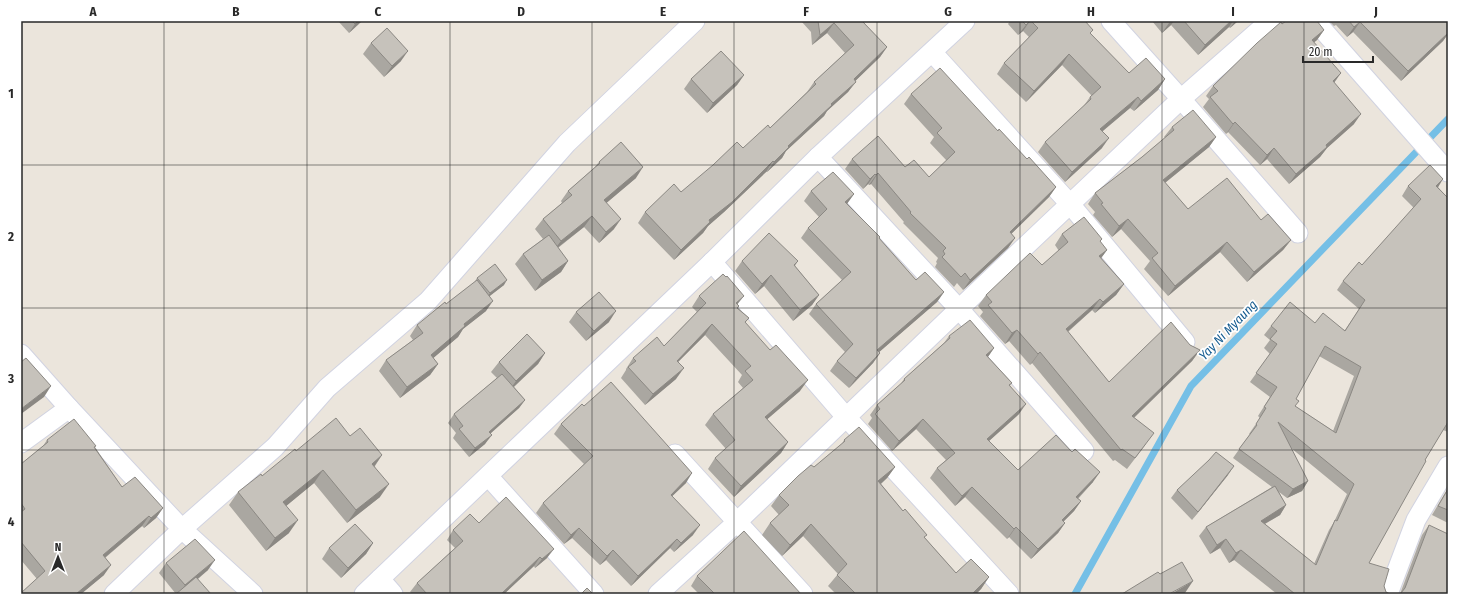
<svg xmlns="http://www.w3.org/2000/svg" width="1469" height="615" viewBox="0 0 1469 615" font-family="'Fira Sans Condensed',sans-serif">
<rect width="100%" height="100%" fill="#ebe5dc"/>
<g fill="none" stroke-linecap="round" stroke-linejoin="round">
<!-- stream -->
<path stroke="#75bfe6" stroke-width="7" d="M 1075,594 L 1191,386 L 1448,119"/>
<defs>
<g id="minor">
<path d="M 1111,21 L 1181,99 L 1298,233"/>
<path d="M 1315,21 L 1448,172"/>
<path d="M 932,52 L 1070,204 L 1185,342"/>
<path d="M 818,157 L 959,309 L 1084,451"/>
<path d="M 712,262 L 846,417 L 1009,594"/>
<path d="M 21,354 L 69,408 L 182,529 L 253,594"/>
<path d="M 21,443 L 69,408"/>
<path d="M 675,454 L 803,594"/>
<path d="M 488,476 L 594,594"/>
<path d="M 380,579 L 393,594"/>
<path d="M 114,594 L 182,529 L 275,447 L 327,388 L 428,301 L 567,143 L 695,21"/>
<path d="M 364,594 L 712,262 L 818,157 L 965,21"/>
<path d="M 658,594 L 736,523 L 959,309 L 1181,99 L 1270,21"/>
<path d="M 1388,594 L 1416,520 L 1448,466"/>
</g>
</defs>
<!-- minor casing -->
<use href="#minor" stroke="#d1d3e1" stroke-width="21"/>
<!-- minor -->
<use href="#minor" stroke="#fff" stroke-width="19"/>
</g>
<!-- wall -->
<g fill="#aaa7a1" fill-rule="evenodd">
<path d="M 338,21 L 362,21 L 349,33 Z"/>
<path d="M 801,21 L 862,21 L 887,47 L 880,57 L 855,81 L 848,92 L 827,111 L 824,116 L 786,151 L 782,158 L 767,172 L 766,172 L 724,212 L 708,226 L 703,233 L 674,260 L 638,223 L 645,212 L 681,192 L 743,148 L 770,128 L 807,92 L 814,82 L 845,53 L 827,33 L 812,45 L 811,32 Z"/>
<path d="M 1010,21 L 1085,21 L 1090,34 L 1129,73 L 1165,79 L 1158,90 L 1134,111 L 1130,108 L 1103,131 L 1102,148 L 1065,182 L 1038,152 L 1045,142 L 1083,107 L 1090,97 L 1092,96 L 1062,65 L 1026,102 L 997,74 L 1004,63 L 1029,37 L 1023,31 L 1018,35 L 1008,24 Z"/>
<path d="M 1152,21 L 1238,21 L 1230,28 L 1229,27 L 1198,55 L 1171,25 L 1162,33 Z"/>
<path d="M 1329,21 L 1448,21 L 1448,34 L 1443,41 L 1401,81 L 1353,32 L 1347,37 L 1336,25 L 1334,26 Z"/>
<path d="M 1282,24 L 1324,30 L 1317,40 L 1314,42 L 1354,124 L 1327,148 L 1320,157 L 1289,184 L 1267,159 L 1260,165 L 1228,132 L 1226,134 L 1203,107 L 1209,99 L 1206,96 L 1213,86 Z"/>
<path d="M 371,43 L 401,61 L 384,77 L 363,54 Z"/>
<path d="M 744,75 L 737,85 L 707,113 L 684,89 L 691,79 Z"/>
<path d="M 911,94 L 998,131 L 1056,187 L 1049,197 L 1011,234 L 1015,238 L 1008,248 L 963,290 L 957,283 L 954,287 L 935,267 L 937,263 L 936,262 L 938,258 L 903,223 L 904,222 L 871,184 L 869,185 L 868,184 L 863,189 L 845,169 L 852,159 L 905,167 L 929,177 L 947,161 L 930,143 L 934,137 L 904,104 Z"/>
<path d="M 1172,127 L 1216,137 L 1209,147 L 1165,183 L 1188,209 L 1261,220 L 1291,240 L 1283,250 L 1247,282 L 1220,252 L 1168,296 L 1144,269 L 1150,261 L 1121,229 L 1112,237 L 1093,215 L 1095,212 L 1088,204 L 1095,193 L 1142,157 L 1165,138 L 1164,137 Z"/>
<path d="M 599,162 L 636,178 L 606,203 L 614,229 L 599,243 L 584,227 L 558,248 L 568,261 L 561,272 L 535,291 L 515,264 L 523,254 L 543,239 L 535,229 L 543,219 L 562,203 L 561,201 L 568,191 L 594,168 Z"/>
<path d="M 1408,186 L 1438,187 L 1448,198 L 1448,432 L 1443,430 L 1425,460 L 1369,563 L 1384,586 L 1386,592 L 1390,594 L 1277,594 L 1234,560 L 1229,563 L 1220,548 L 1210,554 L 1199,536 L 1206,527 L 1272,487 L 1233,458 L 1250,434 L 1249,434 L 1260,418 L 1258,416 L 1270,397 L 1250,382 L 1270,354 L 1264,348 L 1270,340 L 1264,335 L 1271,326 L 1315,323 L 1345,330 L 1359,309 L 1337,290 L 1343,281 L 1362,265 L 1414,208 L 1402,196 ZM 1319,356 L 1354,376 L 1333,431 L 1295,406 L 1296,399 ZM 1291,448 L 1347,494 L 1334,522 L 1329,530 L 1314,564 L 1265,524 L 1280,515 L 1286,505 L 1279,492 L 1287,498 L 1302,491 L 1308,481 Z"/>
<path d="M 811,191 L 854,194 L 847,203 L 916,280 L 944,292 L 937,302 L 879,352 L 880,353 L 873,363 L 849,388 L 830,371 L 837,361 L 845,352 L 809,314 L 816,304 L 842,280 L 801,238 L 808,228 L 819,217 L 804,201 Z"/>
<path d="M 1062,234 L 1102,239 L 1100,242 L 1107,250 L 1101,258 L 1124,284 L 1116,295 L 1095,313 L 1092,310 L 1068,332 L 1109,382 L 1190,345 L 1200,350 L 1192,361 L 1134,418 L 1146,444 L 1127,469 L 1115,460 L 1113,461 L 1032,363 L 1030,365 L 1009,341 L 1005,344 L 980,316 L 983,312 L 978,306 L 986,295 L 1042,265 L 1059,251 L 1055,245 Z"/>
<path d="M 742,261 L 798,261 L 795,266 L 819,295 L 812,305 L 793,321 L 764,286 L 755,294 L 735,271 Z"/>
<path d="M 477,278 L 504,285 L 489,296 L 486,311 L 463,329 L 458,337 L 433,358 L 438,364 L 430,375 L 400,398 L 379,371 L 386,360 L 413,340 L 410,336 L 417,325 L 446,304 L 474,283 Z"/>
<path d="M 699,296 L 737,304 L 739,306 L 738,308 L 749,318 L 745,323 L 800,391 L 767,419 L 788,442 L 781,453 L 734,497 L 708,469 L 715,458 L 726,449 L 705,425 L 713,414 L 743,388 L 738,382 L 742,375 L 705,335 L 678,362 L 676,379 L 645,405 L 621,378 L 626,370 L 626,369 L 633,358 L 664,346 L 697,312 L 692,307 Z"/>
<path d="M 576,312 L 609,322 L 586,341 L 569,322 Z"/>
<path d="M 949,336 L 994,348 L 988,357 L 1012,383 L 1010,385 L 1019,414 L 989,441 L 1018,470 L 1093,482 L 1078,499 L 1081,501 L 1074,511 L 1063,522 L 1065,523 L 1058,533 L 1031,559 L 1009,537 L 1007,539 L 965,497 L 955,506 L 930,478 L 937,468 L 946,460 L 916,429 L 892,451 L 868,424 L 872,418 L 870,415 L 877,405 L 900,385 L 904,379 L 944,343 Z"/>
<path d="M 545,353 L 538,364 L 514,387 L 525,400 L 519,408 L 490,434 L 485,444 L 469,457 L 453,438 L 456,433 L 448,423 L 454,414 L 497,378 L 491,372 L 499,362 Z"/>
<path d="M 584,406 L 686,483 L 672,496 L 693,535 L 674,552 L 670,548 L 631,586 L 606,560 L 600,565 L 572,538 L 564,544 L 536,513 L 543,503 L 584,464 L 554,434 L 561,424 Z"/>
<path d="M 350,436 L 382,455 L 375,466 L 380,497 L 347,523 L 314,483 L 286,506 L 289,533 L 266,551 L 229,505 L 238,492 L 262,476 L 296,451 Z"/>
<path d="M 47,440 L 95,447 L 122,487 L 163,508 L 156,518 L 144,528 L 142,526 L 105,558 L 104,575 L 81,594 L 21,594 L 37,579 L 21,560 L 21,464 L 43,446 Z"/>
<path d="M 844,440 L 895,467 L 887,478 L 881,484 L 925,538 L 956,573 L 989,577 L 981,589 L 976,594 L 836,594 L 828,586 L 838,574 L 803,536 L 782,556 L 762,535 L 770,523 L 779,515 L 771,506 L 779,495 L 814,467 L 842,444 Z"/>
<path d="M 1228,475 L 1192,520 L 1171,498 L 1177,490 Z"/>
<path d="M 1448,488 L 1448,523 L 1432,515 Z"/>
<path d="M 479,523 L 547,558 L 535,568 L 534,566 L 504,594 L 412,594 L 410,592 L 417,583 L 455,548 L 447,540 L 453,530 Z"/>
<path d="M 1429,525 L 1448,594 L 1400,594 L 1422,535 Z"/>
<path d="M 373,543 L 366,554 L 341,578 L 322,559 L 329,548 Z"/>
<path d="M 166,563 L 208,570 L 198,579 L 176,594 L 159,573 Z"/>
<path d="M 697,576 L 801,594 L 699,594 L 691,586 Z"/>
</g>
<!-- shaded-wall -->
<g fill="#8b8883">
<path d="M 358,21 L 362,21 L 349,33 L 355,24 Z"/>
<path d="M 1030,21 L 1023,31 L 1018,35 L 1026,25 Z"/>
<path d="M 1171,21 L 1174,21 L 1171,25 L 1162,33 L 1169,23 Z"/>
<path d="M 1231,21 L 1233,21 L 1229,27 L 1198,55 L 1205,45 Z"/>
<path d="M 1235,21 L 1238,21 L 1230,28 Z"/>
<path d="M 1360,22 L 1353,32 L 1347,37 L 1354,27 Z"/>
<path d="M 834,23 L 827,33 L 812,45 L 820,35 Z"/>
<path d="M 1324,30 L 1317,40 L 1305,50 L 1312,40 Z"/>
<path d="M 1448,33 L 1448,34 L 1443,41 L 1401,81 L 1408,71 Z"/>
<path d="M 887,47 L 880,57 L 846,90 L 854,79 Z"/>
<path d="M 408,51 L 401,61 L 384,77 L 392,66 Z"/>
<path d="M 1069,54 L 1062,65 L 1026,102 L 1034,91 Z"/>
<path d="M 1341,73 L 1334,83 L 1333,81 Z"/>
<path d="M 744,75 L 737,85 L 707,113 L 713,103 Z"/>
<path d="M 1165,79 L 1158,90 L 1134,111 L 1141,101 Z"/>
<path d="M 856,82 L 848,92 L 827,111 L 824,116 L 786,151 L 782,158 L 767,172 L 774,162 L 788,146 L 831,104 Z"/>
<path d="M 1138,97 L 1130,108 L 1093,139 L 1100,129 Z"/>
<path d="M 1361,114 L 1354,124 L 1327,148 L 1320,157 L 1289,184 L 1296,174 L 1326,145 Z"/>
<path d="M 1235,122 L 1228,132 L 1226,134 L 1233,124 Z"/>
<path d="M 1216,137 L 1209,147 L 1156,190 L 1163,180 Z"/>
<path d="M 1109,138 L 1102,148 L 1065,182 L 1072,172 Z"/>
<path d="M 1274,148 L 1267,159 L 1260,165 L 1267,155 Z"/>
<path d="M 773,161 L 766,172 L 724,212 L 708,226 L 703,233 L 674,260 L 681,250 L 709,220 Z"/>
<path d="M 643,167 L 636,178 L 597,211 L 604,200 Z"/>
<path d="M 878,173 L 871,184 L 869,185 L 876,175 Z"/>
<path d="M 875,174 L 868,184 L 863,189 L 870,179 Z"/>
<path d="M 1443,179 L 1437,189 L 1436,186 Z"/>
<path d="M 1056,187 L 1049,197 L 1003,242 L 1010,232 Z"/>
<path d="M 854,194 L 847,204 L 845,202 Z"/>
<path d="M 592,216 L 584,227 L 553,251 L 561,241 Z"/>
<path d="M 621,219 L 614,229 L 599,243 L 606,232 Z"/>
<path d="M 1128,219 L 1121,229 L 1112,237 L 1119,226 Z"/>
<path d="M 1015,238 L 1008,248 L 963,290 L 970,280 Z"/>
<path d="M 1291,240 L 1283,250 L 1247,282 L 1254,272 Z"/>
<path d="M 1227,242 L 1220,252 L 1168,296 L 1175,286 Z"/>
<path d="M 1107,250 L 1099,261 L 1099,256 Z"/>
<path d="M 568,261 L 561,272 L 535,291 L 542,280 Z"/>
<path d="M 771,275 L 764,286 L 755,294 L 762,284 Z"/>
<path d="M 507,280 L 504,285 L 486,299 L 490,293 Z"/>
<path d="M 1124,284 L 1116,295 L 1095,313 L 1103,302 Z"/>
<path d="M 944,292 L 937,302 L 870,360 L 877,350 Z"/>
<path d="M 819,295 L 812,305 L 793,321 L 800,310 Z"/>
<path d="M 744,296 L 736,306 L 736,303 Z"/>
<path d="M 1100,299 L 1092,310 L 1058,340 L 1066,329 Z"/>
<path d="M 493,301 L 486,311 L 463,329 L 458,337 L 424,366 L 431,355 L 464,324 Z"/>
<path d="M 616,311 L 609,322 L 586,341 L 594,331 Z"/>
<path d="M 712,324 L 705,335 L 669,371 L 677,361 Z"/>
<path d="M 1017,330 L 1009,341 L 1005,344 L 1012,333 Z"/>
<path d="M 994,348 L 987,358 L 986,355 Z"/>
<path d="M 1200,350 L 1192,361 L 1124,427 L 1132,416 Z"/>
<path d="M 1040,352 L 1032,363 L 1030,365 L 1038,354 Z"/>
<path d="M 545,353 L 538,364 L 509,391 L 516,381 Z"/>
<path d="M 880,353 L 873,363 L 849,388 L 856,378 Z"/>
<path d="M 438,364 L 430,375 L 400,398 L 407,387 Z"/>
<path d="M 684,368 L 676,379 L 645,405 L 653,394 Z"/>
<path d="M 808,380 L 800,391 L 757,428 L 765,417 Z"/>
<path d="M 51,386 L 44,397 L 21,414 L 21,409 Z"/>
<path d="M 525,400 L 519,408 L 483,440 L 489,432 Z"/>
<path d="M 1026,404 L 1019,414 L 980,449 L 987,439 Z"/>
<path d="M 923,419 L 916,429 L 892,451 L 899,441 Z"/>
<path d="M 492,435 L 485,444 L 469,457 L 475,448 Z"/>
<path d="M 788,442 L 781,453 L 734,497 L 741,486 Z"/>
<path d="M 382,455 L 373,468 L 372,464 Z"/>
<path d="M 1234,466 L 1228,475 L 1192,520 L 1198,512 Z"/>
<path d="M 895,467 L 887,478 L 870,493 L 878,481 Z"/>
<path d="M 323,470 L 314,483 L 274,516 L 283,502 Z"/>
<path d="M 1100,472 L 1093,482 L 1069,507 L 1076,497 Z"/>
<path d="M 692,473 L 686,483 L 664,504 L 671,495 Z"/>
<path d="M 1308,481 L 1302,491 L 1287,498 L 1293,489 Z"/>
<path d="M 389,484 L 380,497 L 347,523 L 356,510 Z"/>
<path d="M 972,487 L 965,497 L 955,506 L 962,496 Z"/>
<path d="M 1081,501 L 1074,511 L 1055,530 L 1062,520 Z"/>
<path d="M 1286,505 L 1280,515 L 1254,530 L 1261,521 Z"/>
<path d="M 163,508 L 156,518 L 144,528 L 151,518 Z"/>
<path d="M 149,516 L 142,526 L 96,565 L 103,555 Z"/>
<path d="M 298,520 L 289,533 L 266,551 L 275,538 Z"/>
<path d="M 1065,523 L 1058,533 L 1031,559 L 1038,549 Z"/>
<path d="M 811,524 L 803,536 L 782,556 L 790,545 Z"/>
<path d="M 700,525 L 693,535 L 674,552 L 681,543 Z"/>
<path d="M 1016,527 L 1009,537 L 1007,539 L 1014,529 Z"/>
<path d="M 579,528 L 572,538 L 564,544 L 571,535 Z"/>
<path d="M 677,539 L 670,548 L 631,586 L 638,576 Z"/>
<path d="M 1226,539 L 1220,548 L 1210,554 L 1217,545 Z"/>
<path d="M 373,543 L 366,554 L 341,578 L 348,568 Z"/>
<path d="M 554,549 L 547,558 L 535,568 L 542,559 Z"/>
<path d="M 613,550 L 606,560 L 600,565 L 607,556 Z"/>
<path d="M 1241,550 L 1234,560 L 1229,563 L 1236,553 Z"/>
<path d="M 540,557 L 534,566 L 504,594 L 501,594 Z"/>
<path d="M 215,560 L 208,570 L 179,594 L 185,585 Z"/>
<path d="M 111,565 L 104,575 L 81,594 L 76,594 Z"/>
<path d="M 989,577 L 981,589 L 976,594 L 972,594 Z"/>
<path d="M 1193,581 L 1185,593 L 1183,594 L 1171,594 Z"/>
</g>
<!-- building -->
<g fill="#c6c2bb" stroke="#8b8883" fill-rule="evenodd">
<path d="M 352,21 L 358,21 L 355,24 Z"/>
<path d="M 818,21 L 862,21 L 887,47 L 854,79 L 856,82 L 831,104 L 832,105 L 788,146 L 789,147 L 774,162 L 773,161 L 732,202 L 709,220 L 710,222 L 681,250 L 645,212 L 674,184 L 681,192 L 713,165 L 737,142 L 743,148 L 768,125 L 770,128 L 816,84 L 814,82 L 854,45 L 834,23 L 820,35 Z"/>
<path d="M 1022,21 L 1030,21 L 1026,25 Z"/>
<path d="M 1031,21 L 1085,21 L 1093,30 L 1090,33 L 1129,73 L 1146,58 L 1165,79 L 1141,101 L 1138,97 L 1100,129 L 1109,138 L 1072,172 L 1045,142 L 1091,99 L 1090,97 L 1101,87 L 1069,54 L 1034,91 L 1004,63 L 1038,28 Z"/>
<path d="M 1184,21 L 1231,21 L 1205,45 Z"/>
<path d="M 1286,21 L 1317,21 L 1324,30 L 1312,40 L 1341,73 L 1333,81 L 1361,114 L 1326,145 L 1327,147 L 1296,174 L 1274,148 L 1267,155 L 1235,122 L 1233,124 L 1210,97 L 1218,91 L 1213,86 L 1257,43 L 1281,22 L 1282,24 Z"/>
<path d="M 1349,21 L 1448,21 L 1448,33 L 1408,71 L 1360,22 L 1354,27 Z"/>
<path d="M 387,28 L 408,51 L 392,66 L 371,43 Z"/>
<path d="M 721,51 L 744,75 L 713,103 L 691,79 Z"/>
<path d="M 940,68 L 998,131 L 999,129 L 1027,159 L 1029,157 L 1056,187 L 1010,232 L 1015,238 L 970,280 L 965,273 L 961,277 L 942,257 L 945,254 L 943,251 L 946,248 L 910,213 L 911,212 L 878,173 L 876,175 L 875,174 L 870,179 L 852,159 L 878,136 L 905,167 L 914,160 L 929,177 L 955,152 L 937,133 L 942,128 L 911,94 Z"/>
<path d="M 1193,110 L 1216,137 L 1163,180 L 1188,209 L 1227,178 L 1261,220 L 1268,214 L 1291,240 L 1254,272 L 1227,242 L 1175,286 L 1152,258 L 1158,253 L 1128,219 L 1119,226 L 1101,204 L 1103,203 L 1095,193 L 1142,157 L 1174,130 L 1172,127 Z"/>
<path d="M 621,142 L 643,167 L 604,200 L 621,219 L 606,232 L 592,216 L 561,241 L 543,219 L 572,195 L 568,191 L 600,163 L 599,162 Z"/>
<path d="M 1430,165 L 1443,179 L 1436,186 L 1448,198 L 1448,422 L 1425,460 L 1426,461 L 1369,563 L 1389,569 L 1384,586 L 1386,592 L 1390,594 L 1295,594 L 1241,550 L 1236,553 L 1226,539 L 1217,545 L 1206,527 L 1275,486 L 1286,505 L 1261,521 L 1316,565 L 1335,520 L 1337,521 L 1354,484 L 1278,422 L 1308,481 L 1293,489 L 1239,449 L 1257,425 L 1256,424 L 1266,408 L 1264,407 L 1277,387 L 1256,373 L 1277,344 L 1270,339 L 1277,331 L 1271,326 L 1290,302 L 1315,323 L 1323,313 L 1345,331 L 1365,300 L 1343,281 L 1359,262 L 1362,265 L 1421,199 L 1408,186 ZM 1325,346 L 1361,367 L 1336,433 L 1295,406 L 1299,401 L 1296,399 Z"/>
<path d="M 833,172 L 854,194 L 845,202 L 880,237 L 879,238 L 916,280 L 925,272 L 944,292 L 877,350 L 880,353 L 856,378 L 837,361 L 853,344 L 816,304 L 851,272 L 808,228 L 827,209 L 811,191 Z"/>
<path d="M 1084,217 L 1102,239 L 1100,241 L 1107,250 L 1099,256 L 1124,284 L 1103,302 L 1100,299 L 1066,329 L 1109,382 L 1171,322 L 1190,345 L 1200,350 L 1132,416 L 1154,433 L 1135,458 L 1122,449 L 1121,450 L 1040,352 L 1038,354 L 1017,330 L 1012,333 L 988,305 L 992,302 L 986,295 L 1030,253 L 1042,265 L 1068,242 L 1062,234 Z"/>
<path d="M 769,233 L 798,261 L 794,265 L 819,295 L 800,310 L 771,275 L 762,284 L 742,261 Z"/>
<path d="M 549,235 L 568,261 L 542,280 L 523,254 Z"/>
<path d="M 495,264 L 507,280 L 490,293 L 477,278 Z"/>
<path d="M 723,274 L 726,277 L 727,276 L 744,296 L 736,303 L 739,306 L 737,308 L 749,318 L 745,322 L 770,350 L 776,345 L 808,380 L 765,417 L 788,442 L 741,486 L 715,458 L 735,440 L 713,414 L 753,380 L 745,371 L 751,366 L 712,324 L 677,361 L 684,368 L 653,394 L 628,367 L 636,361 L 633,358 L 657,337 L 664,346 L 706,303 L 699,296 Z"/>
<path d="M 477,280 L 493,301 L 464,324 L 465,326 L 431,355 L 438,364 L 407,387 L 386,360 L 423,333 L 417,325 L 445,302 L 446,304 Z"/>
<path d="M 599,292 L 616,311 L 594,331 L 576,312 Z"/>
<path d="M 970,320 L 994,348 L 986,355 L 1012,383 L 1009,385 L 1026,404 L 987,439 L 1018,470 L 1056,435 L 1072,452 L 1075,449 L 1100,472 L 1076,497 L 1081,501 L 1062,520 L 1065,523 L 1038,549 L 1016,527 L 1014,529 L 972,487 L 962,496 L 937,468 L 955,453 L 923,419 L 899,441 L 875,414 L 880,409 L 877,405 L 905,380 L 904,379 L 950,338 L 949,336 Z"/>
<path d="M 527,334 L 545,353 L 516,381 L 499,362 Z"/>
<path d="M 26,358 L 51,386 L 21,409 L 21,362 Z"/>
<path d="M 502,374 L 525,400 L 489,432 L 492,435 L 475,448 L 459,429 L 463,426 L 454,414 Z"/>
<path d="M 611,382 L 692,473 L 671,495 L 700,525 L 681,543 L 677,539 L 638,576 L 613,550 L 607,556 L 579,528 L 571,535 L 543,503 L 593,456 L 561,424 L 582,404 L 584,406 Z"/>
<path d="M 336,418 L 350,436 L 360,428 L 382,455 L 372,464 L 389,484 L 356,510 L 323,470 L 283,502 L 298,520 L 275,538 L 238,492 L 261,474 L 262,476 L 295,449 L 296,451 Z"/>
<path d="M 74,419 L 96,446 L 94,447 L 122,487 L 135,477 L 163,508 L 151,518 L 149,516 L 103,555 L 111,565 L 76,594 L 21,594 L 21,593 L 45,571 L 21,542 L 21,512 L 25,509 L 21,503 L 21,464 L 48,442 L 47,440 Z"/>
<path d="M 859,427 L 895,467 L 878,481 L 903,511 L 905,509 L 927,535 L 924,537 L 956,573 L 971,559 L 989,577 L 972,594 L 856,594 L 837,575 L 847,564 L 811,524 L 790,545 L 770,523 L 789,505 L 779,495 L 798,476 L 811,465 L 814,467 L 845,441 L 844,440 Z"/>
<path d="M 1216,452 L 1234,466 L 1198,512 L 1177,490 L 1209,460 Z"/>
<path d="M 1448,489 L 1448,510 L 1438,506 Z"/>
<path d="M 506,497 L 554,549 L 542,559 L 540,557 L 501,594 L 427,594 L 417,583 L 463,541 L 453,530 L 470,514 L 479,523 Z"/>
<path d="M 355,524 L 373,543 L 348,568 L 329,548 Z"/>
<path d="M 1429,525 L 1448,534 L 1448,594 L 1399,594 L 1401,593 L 1405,588 Z"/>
<path d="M 744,531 L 801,594 L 715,594 L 697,576 Z"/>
<path d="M 195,539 L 215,560 L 185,585 L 166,563 Z"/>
<path d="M 1182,562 L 1193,581 L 1171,593 L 1172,594 L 1122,594 L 1158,572 L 1160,574 Z"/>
<path d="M 196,577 L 211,594 L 176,594 Z"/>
<path d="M 587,588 L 593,594 L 581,594 Z"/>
</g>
<!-- grid -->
<path fill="none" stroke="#292929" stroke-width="1" stroke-opacity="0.55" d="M 164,21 L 164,594M 307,21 L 307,594M 450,21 L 450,594M 592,21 L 592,594M 734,21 L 734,594M 877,21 L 877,594M 1020,21 L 1020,594M 1162,21 L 1162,594M 1304,21 L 1304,594M 21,165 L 1448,165M 21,308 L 1448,308M 21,450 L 1448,450"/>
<g text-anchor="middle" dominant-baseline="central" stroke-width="3.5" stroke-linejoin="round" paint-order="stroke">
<!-- water labels -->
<g font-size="13" font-style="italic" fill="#165c90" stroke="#fff">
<text transform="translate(1228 330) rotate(-46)">Yay Ni Myaung</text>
</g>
</g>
<!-- border -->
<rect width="1469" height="615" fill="none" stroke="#ffffff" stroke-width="44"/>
<!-- north arrow -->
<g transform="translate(58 557)" stroke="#ffffff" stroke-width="3" paint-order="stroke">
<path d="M0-3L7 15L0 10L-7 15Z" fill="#292929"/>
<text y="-6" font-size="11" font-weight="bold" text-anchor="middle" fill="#292929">N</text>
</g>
<!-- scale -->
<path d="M1303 56v6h70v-6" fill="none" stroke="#292929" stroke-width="2"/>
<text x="1309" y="56" font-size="12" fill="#292929" stroke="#ffffff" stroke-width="3" paint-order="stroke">20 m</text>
<rect x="22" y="22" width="1425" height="571" fill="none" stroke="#292929" stroke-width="1.5"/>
<g font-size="13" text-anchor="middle" font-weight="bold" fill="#292929">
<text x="93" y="16">A</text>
<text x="236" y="16">B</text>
<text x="378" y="16">C</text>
<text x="521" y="16">D</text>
<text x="663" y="16">E</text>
<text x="806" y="16">F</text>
<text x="948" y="16">G</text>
<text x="1091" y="16">H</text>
<text x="1233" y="16">I</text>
<text x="1376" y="16">J</text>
<text x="11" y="98">1</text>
<text x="11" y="241">2</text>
<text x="11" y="383">3</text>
<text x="11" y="526">4</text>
</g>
</svg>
